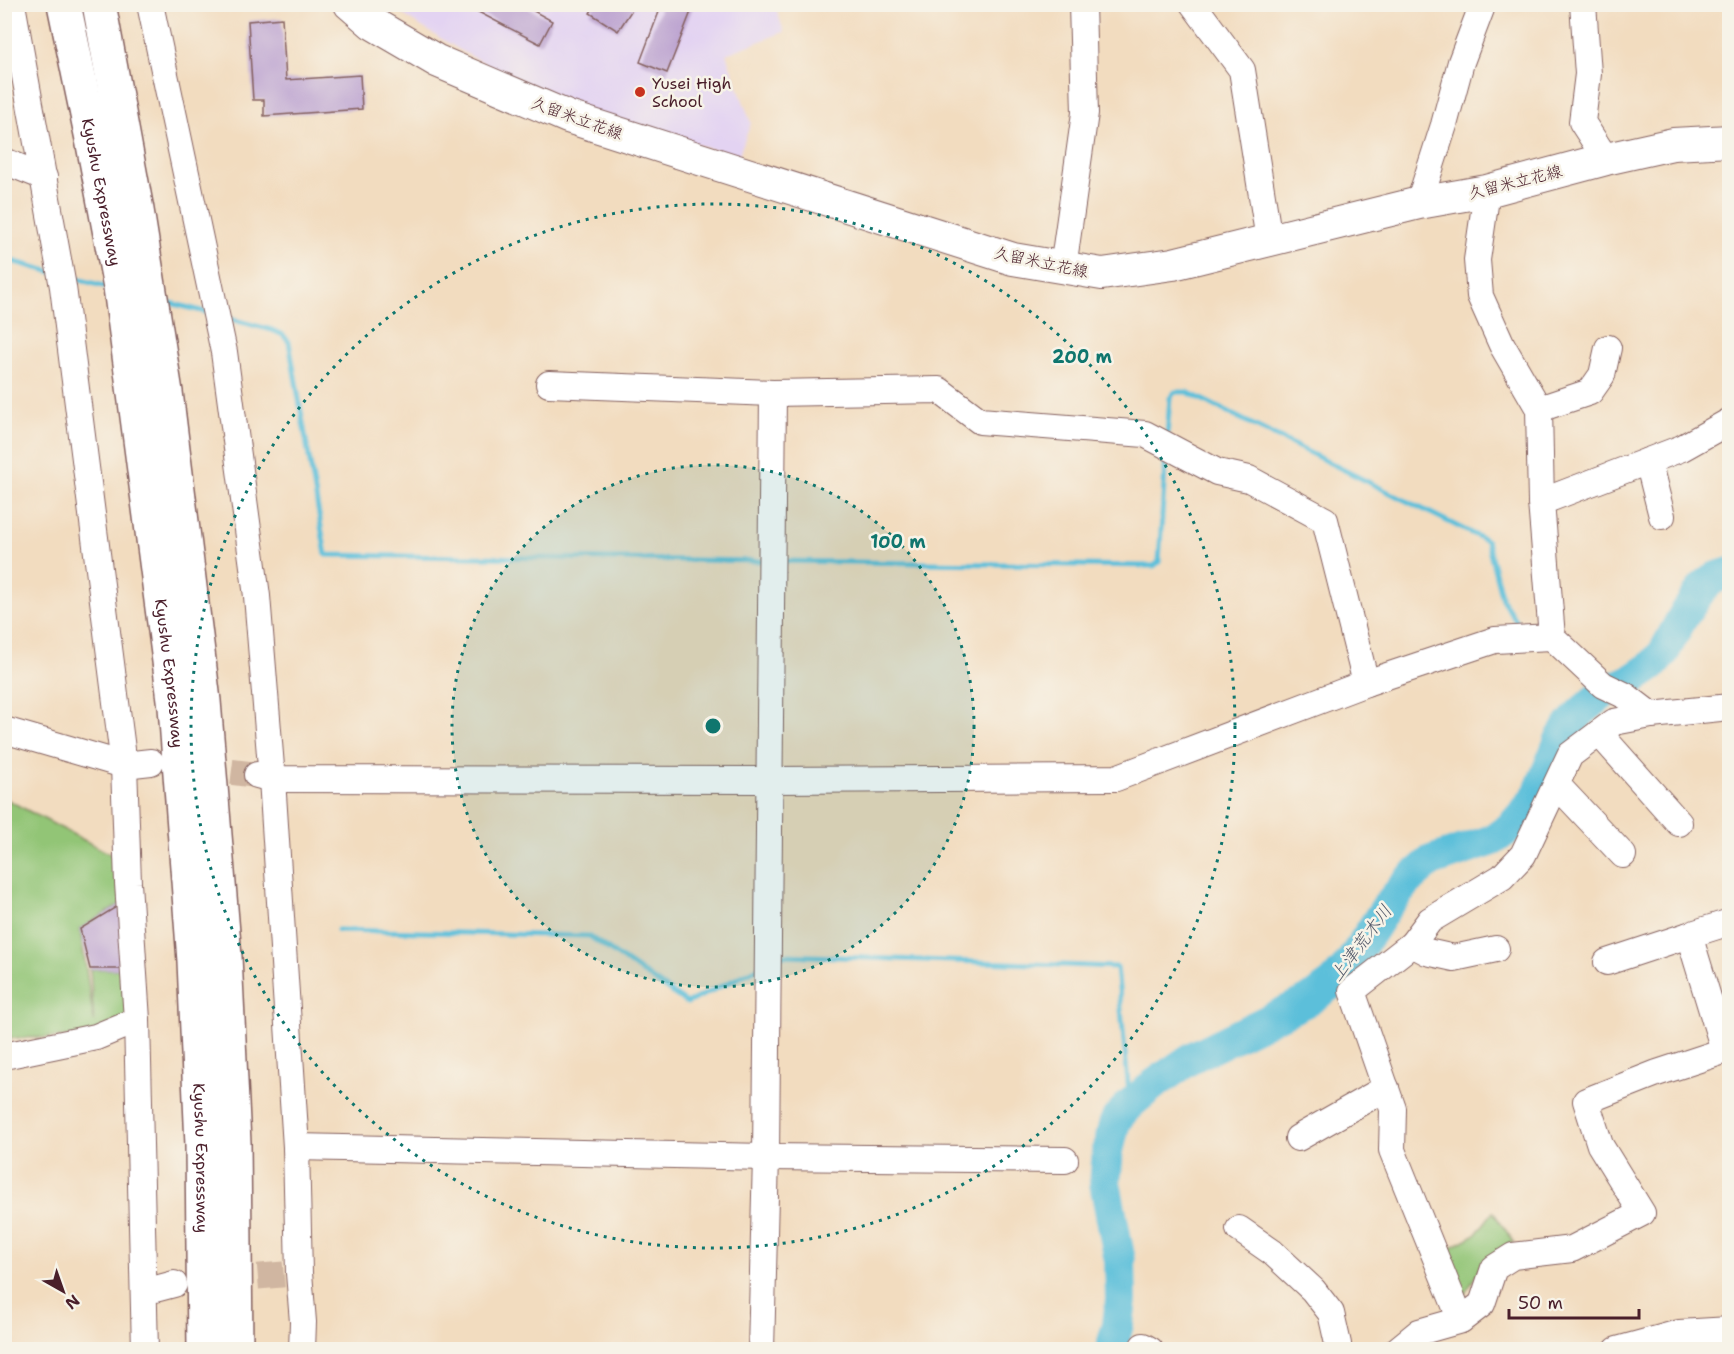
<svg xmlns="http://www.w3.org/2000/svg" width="1734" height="1354" viewBox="0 0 1734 1354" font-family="'Shantell Sans','Klee One',sans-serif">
<rect width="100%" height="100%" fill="#f7f3e8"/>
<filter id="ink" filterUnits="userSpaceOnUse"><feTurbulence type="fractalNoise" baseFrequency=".0167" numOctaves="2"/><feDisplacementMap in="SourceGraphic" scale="12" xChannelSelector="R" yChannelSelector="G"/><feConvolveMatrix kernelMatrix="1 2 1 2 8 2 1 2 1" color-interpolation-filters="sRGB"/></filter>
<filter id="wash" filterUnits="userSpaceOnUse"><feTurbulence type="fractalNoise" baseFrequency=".008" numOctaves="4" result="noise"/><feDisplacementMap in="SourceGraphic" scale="24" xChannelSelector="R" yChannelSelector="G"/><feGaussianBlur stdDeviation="1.35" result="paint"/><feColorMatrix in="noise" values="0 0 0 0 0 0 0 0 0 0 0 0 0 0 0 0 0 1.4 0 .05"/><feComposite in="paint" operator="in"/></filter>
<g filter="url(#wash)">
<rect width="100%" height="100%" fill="#f2dcbf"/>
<!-- built -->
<path fill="#e3d3f2" d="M 391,5 L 775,5 L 784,32 L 726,54 L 751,123 L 738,157 L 566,105 L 515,78 L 465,53 L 412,21 Z"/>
<!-- green -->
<g fill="#92c576" stroke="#6e7250" stroke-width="1.5">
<path d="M 4,798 L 118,858 L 121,904 L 80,929 L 94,1022 L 90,969 L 124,969 L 137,1020 L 96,1037 L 8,1038 L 5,1040 Z"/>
<path d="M 1493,1212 L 1514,1242 L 1484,1260 L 1461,1303 L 1443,1252 L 1476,1234 Z"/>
</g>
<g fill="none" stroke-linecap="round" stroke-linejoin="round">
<!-- stream -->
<g stroke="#5cbfda" stroke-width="5">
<path d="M 4,259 L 52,272"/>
<path d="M 70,277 L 107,287"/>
<path d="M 163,301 L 209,313"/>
<path d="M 223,317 L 272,330 L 283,335 L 289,342 L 326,555 L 764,561"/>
<path d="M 1167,436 L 1170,398 L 1175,392 L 1187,392 L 1487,541 L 1502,599 L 1519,626 L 1522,629"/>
<path d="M 779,561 L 1154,566 L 1159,562 L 1166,454"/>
<path d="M 338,930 L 589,936 L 687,1003 L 760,967"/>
<path d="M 776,959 L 784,955 L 1117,967 L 1130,1104"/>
</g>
<!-- river -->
<path stroke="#5cbfda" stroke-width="32" d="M 1111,1350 L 1118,1324 L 1121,1300 L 1120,1261 L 1105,1183 L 1108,1151 L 1114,1125 L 1118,1117 L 1130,1104 L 1153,1085 L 1193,1057 L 1309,1000 L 1333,983 L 1349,965 L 1387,906 L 1409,880 L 1431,861 L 1493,840 L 1511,827 L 1527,809 L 1538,794 L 1560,740 L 1566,730 L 1581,712 L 1609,689 L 1633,679 L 1652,666 L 1664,652 L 1682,618 L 1703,587 L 1714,578 L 1730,573"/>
</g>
<g id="blocks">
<!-- building -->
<g fill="#bba2d0">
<path d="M 463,4 L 521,4 L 552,21 L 540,44 Z"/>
<path d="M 662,4 L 694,4 L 667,73 L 640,62 Z"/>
<path d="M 595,5 L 635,5 L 618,31 L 590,13 Z"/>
<path d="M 282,18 L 286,80 L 360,75 L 362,109 L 264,116 L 264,100 L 253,100 L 248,21 Z"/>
<path d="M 121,904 L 124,969 L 90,969 L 80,929 Z"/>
</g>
</g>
</g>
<g filter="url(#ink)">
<use href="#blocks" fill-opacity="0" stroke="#85615f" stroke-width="1.5"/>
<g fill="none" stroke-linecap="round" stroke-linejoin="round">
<!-- minor-tunnel -->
<g stroke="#d0b6a1" stroke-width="26" stroke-dasharray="26 13" stroke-linecap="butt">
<path d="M 193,767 L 257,775"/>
<path d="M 219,1280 L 299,1273"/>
</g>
<defs>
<g id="minor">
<path d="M 12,4 L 63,287 L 124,765 L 128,883 L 137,1020 L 145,1350"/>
<path d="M 150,4 L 224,352 L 257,596 L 272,779 L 296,1147 L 299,1273 L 303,1322 L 302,1350"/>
<path d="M 1193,4 L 1242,70 L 1269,240"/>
<path d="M 1583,4 L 1588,74 L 1582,122 L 1606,159"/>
<path d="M 4,161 L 44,177"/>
<path d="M 1487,191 L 1477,260 L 1480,296 L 1502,345 L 1539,409 L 1541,502 L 1552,637 L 1603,685 L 1626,696 L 1651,715 L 1730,707"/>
<path d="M 1419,203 L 1444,125 L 1461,62 L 1481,9 L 1480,4"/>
<path d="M 1063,268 L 1085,113 L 1082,4"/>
<path d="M 549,384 L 773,393 L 939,390 L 980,421 L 1145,434 L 1217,472 L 1249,479 L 1325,520 L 1366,683"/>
<path d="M 1539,409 L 1590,392 L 1602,375 L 1608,348"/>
<path d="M 1648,461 L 1662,516"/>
<path d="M 1541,502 L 1682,448 L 1730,421"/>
<path d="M 4,730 L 124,765 L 151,762"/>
<path d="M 1599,733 L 1679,823"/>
<path d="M 257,775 L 272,779 L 770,780 L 1116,778 L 1366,683 L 1495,640 L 1552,637"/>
<path d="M 1557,785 L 1623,855"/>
<path d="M 1412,944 L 1430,920 L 1502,877 L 1523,855 L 1570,755 L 1614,722 L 1651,715"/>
<path d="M 1607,962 L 1689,935"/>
<path d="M 1724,1050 L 1689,935 L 1730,922"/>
<path d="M 4,1056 L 96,1037 L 137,1020"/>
<path d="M 1298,1138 L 1386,1088"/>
<path d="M 296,1147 L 766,1157 L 1065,1160"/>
<path d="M 1239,1229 L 1272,1252 L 1313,1290 L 1331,1313 L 1338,1344 L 1337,1350"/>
<path d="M 144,1292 L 174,1284"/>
<path d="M 1461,1320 L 1392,1150 L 1393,1109 L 1352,991 L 1412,944 L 1427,952 L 1454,958 L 1496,949"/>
<path d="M 1143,1346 L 1150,1350"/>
<path d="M 761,1350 L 766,1157 L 773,393"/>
<path d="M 1397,1350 L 1419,1332 L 1461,1320 L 1482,1304 L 1494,1268 L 1513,1256 L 1572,1249 L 1642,1213 L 1600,1145 L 1586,1101 L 1657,1073 L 1730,1049"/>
<path d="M 1617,1350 L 1679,1333 L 1730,1330"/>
</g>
<path id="major" d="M 350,4 L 372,23 L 437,61 L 568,117 L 1013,259 L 1102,274 L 1173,264 L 1419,203 L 1487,191 L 1606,159 L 1673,144 L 1730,141"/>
<g id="highway">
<path id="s1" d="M 64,4 L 92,139 L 120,287 L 175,707 L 194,961 L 202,1145 L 204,1350"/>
<path d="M 99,4 L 137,210 L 166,392 L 204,701 L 225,957 L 234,1143 L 236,1350"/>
</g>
</defs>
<!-- minor casing -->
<use href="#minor" stroke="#85615f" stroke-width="28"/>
<!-- major casing -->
<use href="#major" stroke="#85615f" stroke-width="34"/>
<!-- highway casing -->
<use href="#highway" stroke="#85615f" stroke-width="36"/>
<!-- minor -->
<use href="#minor" stroke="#fff" stroke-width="26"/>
<!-- major -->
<use href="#major" stroke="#fff" stroke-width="32"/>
<!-- highway -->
<use href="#highway" stroke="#fff" stroke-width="33"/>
</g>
</g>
<!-- distance rings -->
<circle cx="713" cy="726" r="261" fill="#0f766e" fill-opacity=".12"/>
<g fill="none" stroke="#0f766e" stroke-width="3" stroke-dasharray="3 6">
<circle cx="713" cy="726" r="261"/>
<circle cx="713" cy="726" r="522"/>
</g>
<!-- markers -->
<circle fill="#c8321e" stroke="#f7f3e8" stroke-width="2" cx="640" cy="92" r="6"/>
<g text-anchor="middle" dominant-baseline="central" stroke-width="5" stroke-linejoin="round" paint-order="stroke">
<!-- poi labels -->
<g font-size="16" fill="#4a1f2b" stroke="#f7f3e8" text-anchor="start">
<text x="652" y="83">Yusei High<tspan x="652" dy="18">School</tspan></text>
</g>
<!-- street labels -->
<g font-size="16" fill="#4a1f2b" stroke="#f7f3e8">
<text transform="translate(577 118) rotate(20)">久留米立花線</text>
<text transform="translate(1515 182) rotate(-14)">久留米立花線</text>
<text stroke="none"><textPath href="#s1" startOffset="192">Kyushu Expressway</textPath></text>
<text transform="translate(1041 262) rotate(12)">久留米立花線</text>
<text stroke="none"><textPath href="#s1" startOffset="678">Kyushu Expressway</textPath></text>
<text stroke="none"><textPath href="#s1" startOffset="1164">Kyushu Expressway</textPath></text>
</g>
<!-- water labels -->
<g font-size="18" font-style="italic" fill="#505768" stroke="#f7f3e8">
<text transform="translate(1361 943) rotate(-53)">上津荒木川</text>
</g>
</g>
<circle cx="713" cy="726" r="9" fill="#0f766e" stroke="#f7f3e8" stroke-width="3"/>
<g font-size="18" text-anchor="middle" font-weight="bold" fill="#0f766e" stroke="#f7f3e8" stroke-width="5" stroke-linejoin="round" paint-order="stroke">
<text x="1082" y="363">200 m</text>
<text x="898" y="548">100 m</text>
</g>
<!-- margin -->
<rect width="1734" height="1354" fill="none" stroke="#f7f3e8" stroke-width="24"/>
<!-- north arrow -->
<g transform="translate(63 1291) rotate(140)" stroke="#f7f3e8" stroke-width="4.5" paint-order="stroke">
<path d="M0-4.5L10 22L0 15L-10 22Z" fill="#4a1f2b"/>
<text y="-9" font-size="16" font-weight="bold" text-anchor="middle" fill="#4a1f2b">N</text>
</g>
<!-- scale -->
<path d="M1509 1309v9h130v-9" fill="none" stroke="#4a1f2b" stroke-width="3"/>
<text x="1518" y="1309" font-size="18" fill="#4a1f2b" stroke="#f7f3e8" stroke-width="4.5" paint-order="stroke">50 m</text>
</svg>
